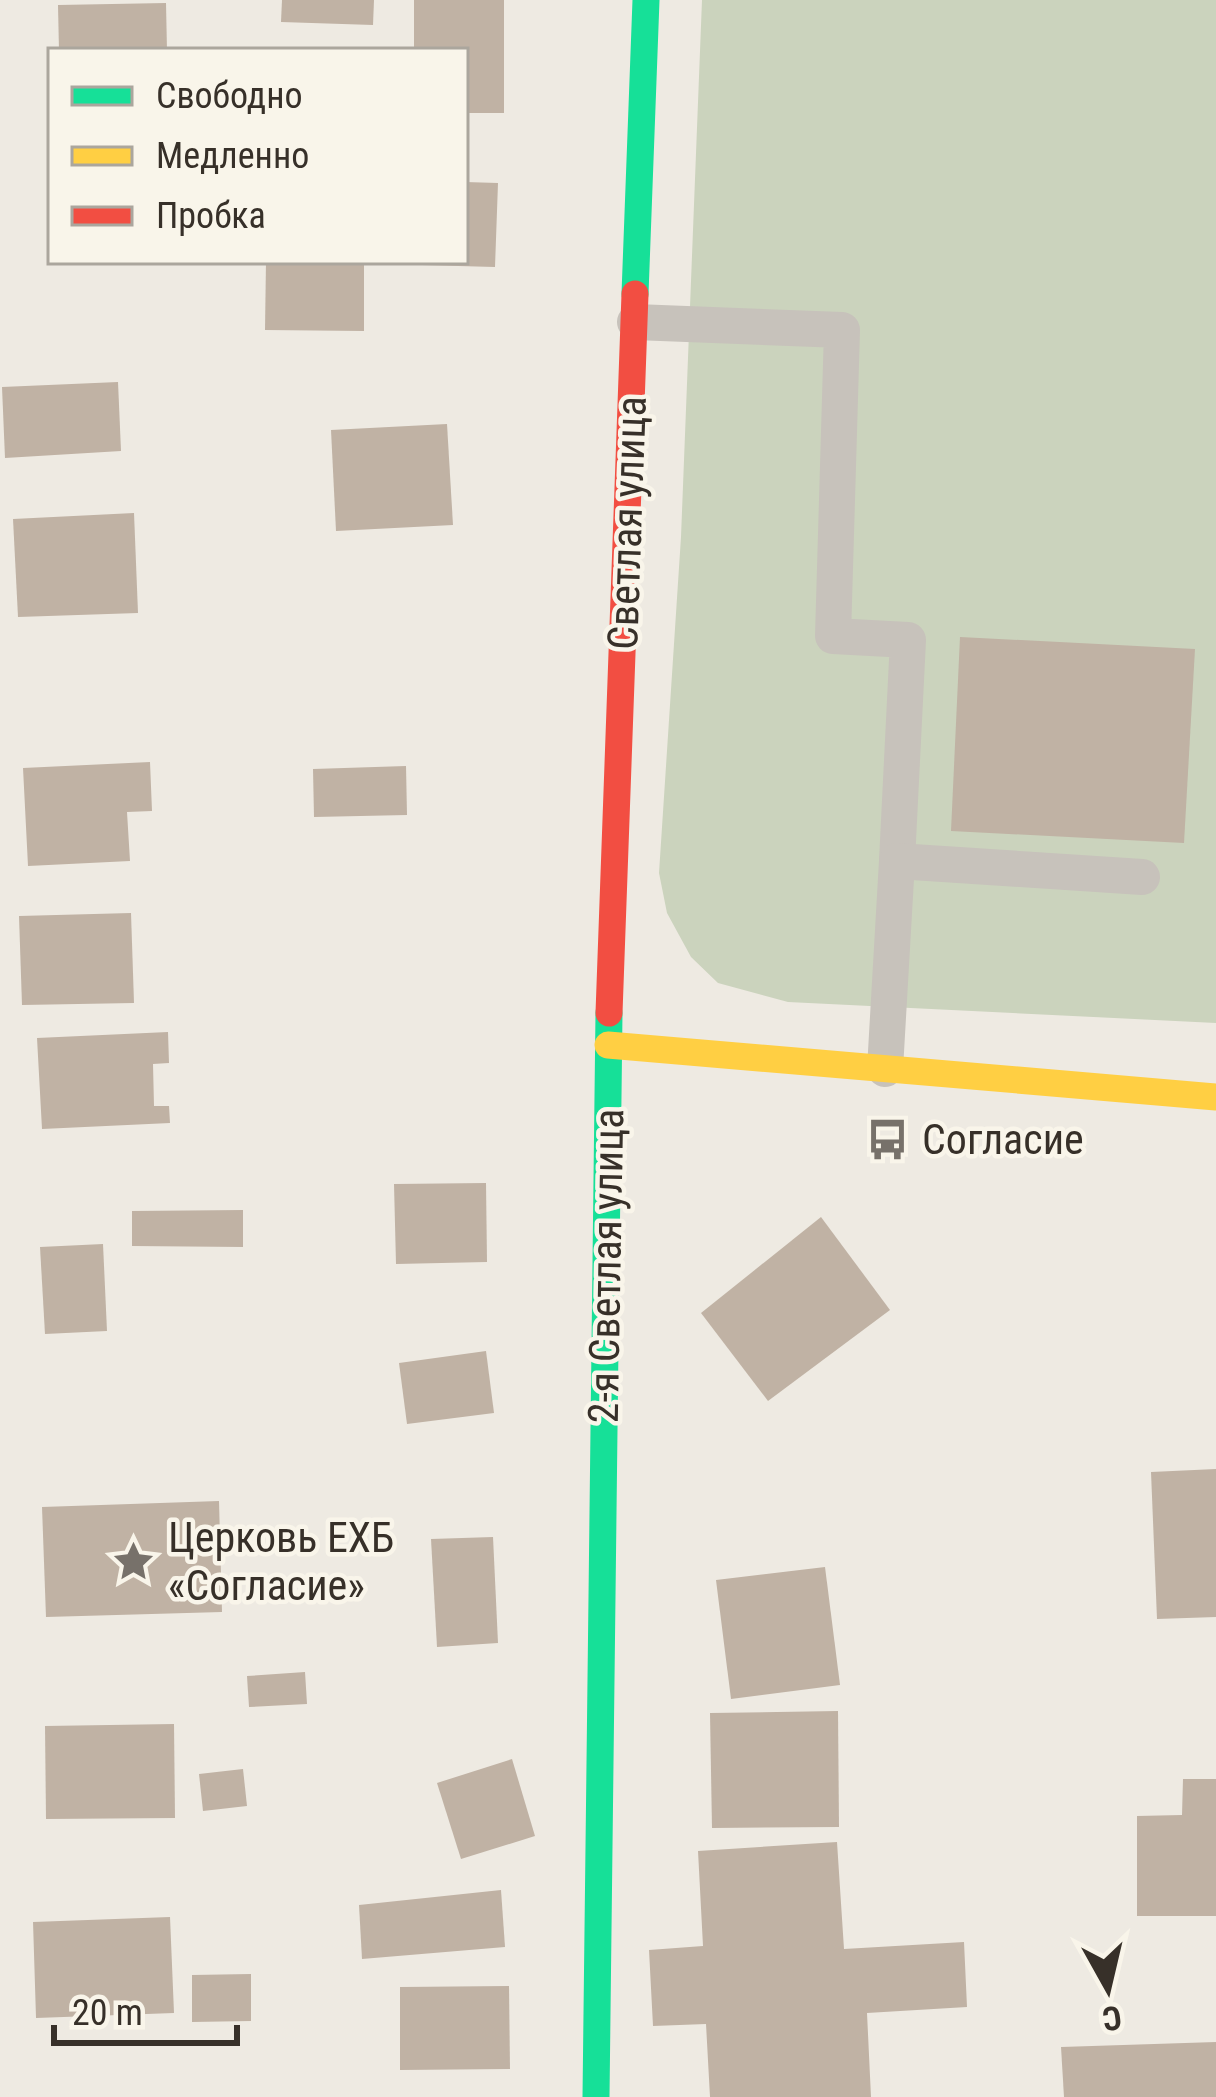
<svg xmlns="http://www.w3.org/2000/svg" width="1216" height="2097" viewBox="0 0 1216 2097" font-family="'Roboto Condensed',sans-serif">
<rect width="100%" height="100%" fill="#eeeae2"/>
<!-- green -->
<path fill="#cbd3bd" d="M 702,0 L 1216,0 L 1216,1023 L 788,1002 L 718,983 L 691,957 L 667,913 L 659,873 L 681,537 Z"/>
<!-- building -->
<g fill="#c0b2a4">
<path d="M 282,0 L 374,0 L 373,25 L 281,22 Z"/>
<path d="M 414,0 L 504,0 L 504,113 L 465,113 L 465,51 L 414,51 Z"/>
<path d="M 166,3 L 167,51 L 59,51 L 58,5 Z"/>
<path d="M 465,182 L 498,183 L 495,267 L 422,265 L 465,261 Z"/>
<path d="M 266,261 L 364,261 L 364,331 L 265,330 Z"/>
<path d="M 118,382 L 121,451 L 5,458 L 2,387 Z"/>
<path d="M 447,424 L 453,525 L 336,531 L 331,430 Z"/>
<path d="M 134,513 L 138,613 L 18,617 L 13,519 Z"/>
<path d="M 960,637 L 1195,649 L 1184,843 L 951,831 Z"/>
<path d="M 150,762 L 152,811 L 127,812 L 130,861 L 28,866 L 23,768 Z"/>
<path d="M 406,766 L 407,815 L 314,817 L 313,769 Z"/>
<path d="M 131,913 L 134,1003 L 22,1005 L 19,916 Z"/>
<path d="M 168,1032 L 169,1063 L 153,1064 L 154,1106 L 169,1106 L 170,1123 L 42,1129 L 37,1038 Z"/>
<path d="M 486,1183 L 487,1262 L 396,1264 L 394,1184 Z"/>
<path d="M 243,1210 L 243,1247 L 132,1246 L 132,1211 Z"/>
<path d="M 821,1217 L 890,1310 L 768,1401 L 701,1313 Z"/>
<path d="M 103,1244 L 107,1331 L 45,1334 L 40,1247 Z"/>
<path d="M 486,1351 L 494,1413 L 407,1424 L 399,1363 Z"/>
<path d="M 1216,1469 L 1216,1617 L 1157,1619 L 1151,1472 Z"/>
<path d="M 219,1501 L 222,1612 L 46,1617 L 42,1507 Z"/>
<path d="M 493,1537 L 498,1643 L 437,1647 L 431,1539 Z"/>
<path d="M 825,1567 L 840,1685 L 731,1699 L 716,1580 Z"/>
<path d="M 305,1672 L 307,1704 L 249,1707 L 247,1676 Z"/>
<path d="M 838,1711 L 839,1827 L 712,1828 L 710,1713 Z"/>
<path d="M 174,1724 L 175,1818 L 46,1819 L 45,1726 Z"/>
<path d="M 512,1759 L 535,1836 L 461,1859 L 437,1783 Z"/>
<path d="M 243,1769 L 247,1806 L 203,1811 L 199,1774 Z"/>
<path d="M 1183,1779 L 1216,1779 L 1216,1916 L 1137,1916 L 1137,1816 L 1182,1815 Z"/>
<path d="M 837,1842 L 844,1949 L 964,1942 L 967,2007 L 867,2013 L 871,2097 L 710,2097 L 706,2024 L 653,2026 L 649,1950 L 703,1946 L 698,1851 Z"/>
<path d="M 501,1890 L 505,1947 L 362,1959 L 359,1905 Z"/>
<path d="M 170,1917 L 174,2013 L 36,2018 L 33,1922 Z"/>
<path d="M 251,1974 L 251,2021 L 192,2022 L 192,1975 Z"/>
<path d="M 509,1986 L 510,2069 L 400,2070 L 400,1987 Z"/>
<path d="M 1216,2042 L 1216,2097 L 1064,2097 L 1061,2047 Z"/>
</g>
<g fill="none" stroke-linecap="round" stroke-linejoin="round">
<!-- lane -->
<g stroke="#c7c2bb" stroke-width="36">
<path d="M 635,322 L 842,330 L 833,636 L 908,640 L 897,861"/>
<path d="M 885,1069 L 897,861 L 1142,877"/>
</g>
<!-- fast -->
<g stroke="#16e098" stroke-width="27">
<path d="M 635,294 L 646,0"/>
<path d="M 596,2097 L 609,1013"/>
</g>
<!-- slow -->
<path stroke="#ffcf43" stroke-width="27" d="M 608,1045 L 1216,1097"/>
<!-- jam -->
<path stroke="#f24e42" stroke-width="27" d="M 609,1013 L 635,294"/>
</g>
<!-- icons -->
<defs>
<symbol id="bus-bare" viewBox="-9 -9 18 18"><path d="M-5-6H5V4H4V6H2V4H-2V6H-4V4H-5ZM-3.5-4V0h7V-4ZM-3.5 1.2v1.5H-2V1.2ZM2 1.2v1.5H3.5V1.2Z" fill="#77716a" stroke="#f9f5ea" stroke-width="2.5" paint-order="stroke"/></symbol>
<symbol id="sight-bare" viewBox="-9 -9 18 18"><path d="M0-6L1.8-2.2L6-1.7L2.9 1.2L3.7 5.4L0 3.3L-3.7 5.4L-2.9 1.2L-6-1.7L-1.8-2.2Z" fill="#77716a" stroke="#f9f5ea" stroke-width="2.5" paint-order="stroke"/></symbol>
</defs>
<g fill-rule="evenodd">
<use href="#bus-bare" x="858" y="1110" width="59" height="59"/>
<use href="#sight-bare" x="104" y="1532" width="59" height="59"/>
</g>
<g text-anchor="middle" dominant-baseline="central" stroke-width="9" stroke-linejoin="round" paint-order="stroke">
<!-- street labels -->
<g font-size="42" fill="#373029" stroke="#f9f5ea">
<text transform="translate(627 523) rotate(-88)">Светлая улица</text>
<text transform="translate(606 1266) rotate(-89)">2-я Светлая улица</text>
</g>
<!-- poi labels -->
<g font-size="42" fill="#373029" stroke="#f9f5ea" text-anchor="start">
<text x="922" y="1139">Согласие</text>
<text x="168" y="1537">Церковь ЕХБ<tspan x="168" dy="48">«Согласие»</tspan></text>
</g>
</g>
<!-- legend -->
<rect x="48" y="48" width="420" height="216" fill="#f9f5ea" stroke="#aba69d" stroke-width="3"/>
<rect x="72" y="87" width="60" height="18" fill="#16e098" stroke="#aba69d" stroke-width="3"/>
<text x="156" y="108" font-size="36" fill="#373029">Свободно</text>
<rect x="72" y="147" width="60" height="18" fill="#ffcf43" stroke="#aba69d" stroke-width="3"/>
<text x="156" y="168" font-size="36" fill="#373029">Медленно</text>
<rect x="72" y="207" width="60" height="18" fill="#f24e42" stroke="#aba69d" stroke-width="3"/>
<text x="156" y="228" font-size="36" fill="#373029">Пробка</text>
<!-- north arrow -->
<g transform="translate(1108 1989) rotate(172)" stroke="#f9f5ea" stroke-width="9" paint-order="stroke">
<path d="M0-9L21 45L0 30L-21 45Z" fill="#373029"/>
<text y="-18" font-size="33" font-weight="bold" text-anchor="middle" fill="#373029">С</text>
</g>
<!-- scale -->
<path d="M54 2025v18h183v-18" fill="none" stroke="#373029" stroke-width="6"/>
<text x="72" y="2025" font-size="36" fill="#373029" stroke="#f9f5ea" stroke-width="9" paint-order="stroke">20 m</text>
</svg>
